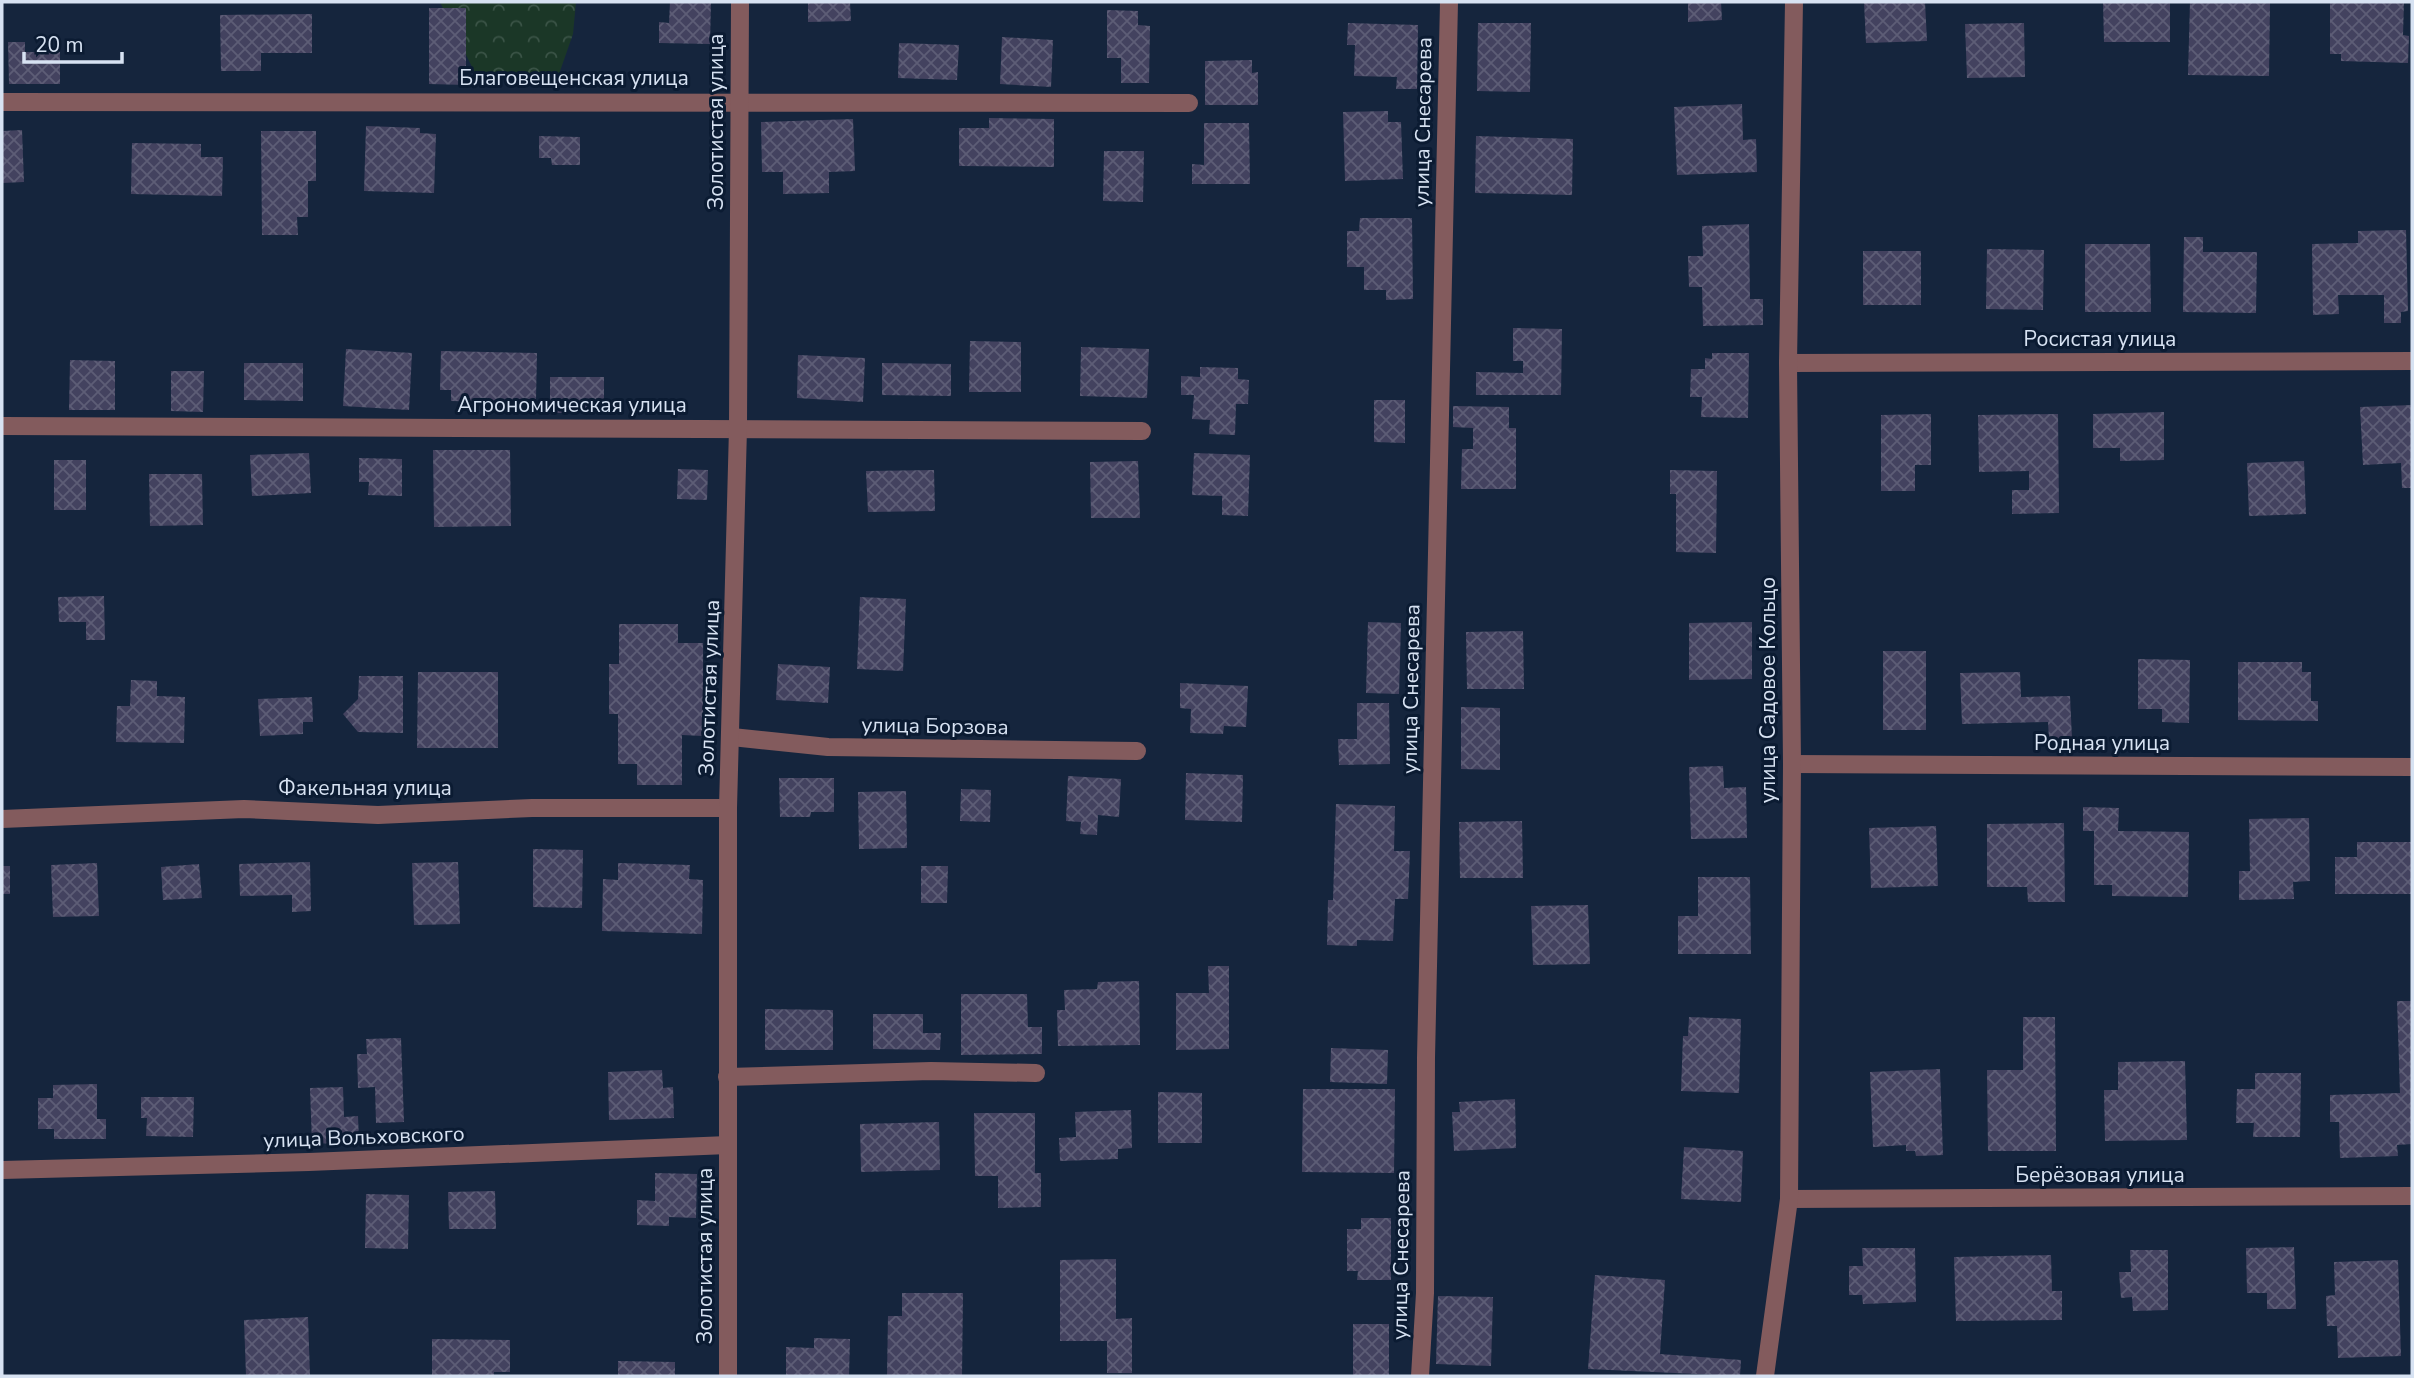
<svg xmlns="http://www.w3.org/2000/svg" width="2414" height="1378" viewBox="0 0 2414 1378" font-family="'Nunito Sans',sans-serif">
<defs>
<pattern id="forest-crowns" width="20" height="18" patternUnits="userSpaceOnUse" patternTransform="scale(1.75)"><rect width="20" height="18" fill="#1b3727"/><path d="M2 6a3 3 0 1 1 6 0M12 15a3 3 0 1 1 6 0" fill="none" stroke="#3b5447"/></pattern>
<pattern id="building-cross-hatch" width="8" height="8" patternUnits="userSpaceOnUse" patternTransform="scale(1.75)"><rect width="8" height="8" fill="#43425f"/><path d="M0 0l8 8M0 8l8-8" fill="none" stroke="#5d5d76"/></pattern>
</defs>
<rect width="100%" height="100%" fill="#15253d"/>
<!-- forest -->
<path fill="url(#forest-crowns)" d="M 440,2 L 576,2 L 573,34 L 559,74 L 475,73 Z"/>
<!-- building -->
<g fill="url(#building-cross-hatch)">
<path d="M 670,2 L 711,2 L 710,44 L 659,43 L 659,22 L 669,23 Z"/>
<path d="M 808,2 L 850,2 L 851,21 L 808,22 Z"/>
<path d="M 1688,2 L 1721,2 L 1722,20 L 1688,22 Z"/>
<path d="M 1864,2 L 1925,2 L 1927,41 L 1866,43 Z"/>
<path d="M 2103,2 L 2170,2 L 2170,42 L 2104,42 Z"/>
<path d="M 2190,2 L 2270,2 L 2269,76 L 2188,75 Z"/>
<path d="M 2330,2 L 2404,2 L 2403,35 L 2409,36 L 2408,63 L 2341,61 L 2341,54 L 2330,54 Z"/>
<path d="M 429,8 L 466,8 L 466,85 L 429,84 Z"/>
<path d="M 1107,10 L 1138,11 L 1138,25 L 1150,26 L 1149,83 L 1121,83 L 1121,58 L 1107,58 Z"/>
<path d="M 312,14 L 312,53 L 261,53 L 261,71 L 221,71 L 220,15 Z"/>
<path d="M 1348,23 L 1418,25 L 1417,89 L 1396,89 L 1397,77 L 1354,76 L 1355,45 L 1347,45 Z"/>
<path d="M 1478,23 L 1531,23 L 1530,92 L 1477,91 Z"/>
<path d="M 2024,23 L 2025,77 L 1967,78 L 1965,24 Z"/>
<path d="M 1002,37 L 1053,40 L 1051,87 L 1000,84 Z"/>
<path d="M 8,42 L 25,42 L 25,52 L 60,52 L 60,84 L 9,84 Z"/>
<path d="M 899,43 L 959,45 L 957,80 L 898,78 Z"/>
<path d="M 1252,60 L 1252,73 L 1258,72 L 1258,105 L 1205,105 L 1205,61 Z"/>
<path d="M 1742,104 L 1743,140 L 1756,139 L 1757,172 L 1677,175 L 1674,107 Z"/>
<path d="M 1388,111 L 1388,122 L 1401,122 L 1403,179 L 1345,181 L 1343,112 Z"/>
<path d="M 989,118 L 1054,119 L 1054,167 L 959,166 L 959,128 L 989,128 Z"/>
<path d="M 853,119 L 855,171 L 829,172 L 829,193 L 783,194 L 783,172 L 762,172 L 761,122 Z"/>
<path d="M 1204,123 L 1249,123 L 1250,184 L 1192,184 L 1192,164 L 1204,165 Z"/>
<path d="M 366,126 L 420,128 L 420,133 L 436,134 L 434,193 L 364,191 Z"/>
<path d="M 22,130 L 24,182 L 2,183 L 2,131 Z"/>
<path d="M 261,131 L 316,131 L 316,181 L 308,181 L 308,217 L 297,217 L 298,235 L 262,235 Z"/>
<path d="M 539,136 L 580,137 L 580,165 L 552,165 L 551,158 L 539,158 Z"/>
<path d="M 1476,136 L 1573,139 L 1572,195 L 1475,193 Z"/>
<path d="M 132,143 L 201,144 L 201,157 L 223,157 L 222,196 L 131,194 Z"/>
<path d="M 1104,151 L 1144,151 L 1143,202 L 1103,201 Z"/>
<path d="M 1360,218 L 1412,218 L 1413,299 L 1386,300 L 1386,290 L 1364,290 L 1364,267 L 1347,267 L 1347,231 L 1359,231 Z"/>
<path d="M 1749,224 L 1750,299 L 1763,299 L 1763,325 L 1703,326 L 1702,287 L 1689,287 L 1688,256 L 1703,256 L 1702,226 Z"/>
<path d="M 2406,230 L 2408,311 L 2401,312 L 2401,323 L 2384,323 L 2384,295 L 2338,295 L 2339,314 L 2313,315 L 2312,244 L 2358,243 L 2358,231 Z"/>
<path d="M 2184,237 L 2203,237 L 2203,252 L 2257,252 L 2256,313 L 2183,312 Z"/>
<path d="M 2085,244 L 2150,244 L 2151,312 L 2085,312 Z"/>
<path d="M 1987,249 L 2044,250 L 2043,310 L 1986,309 Z"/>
<rect x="1863" y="251" width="58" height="54"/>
<path d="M 1513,328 L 1562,329 L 1561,395 L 1476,395 L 1476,372 L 1523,373 L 1523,361 L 1513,361 Z"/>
<path d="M 970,341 L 1021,342 L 1021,392 L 969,392 Z"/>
<path d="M 1081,347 L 1149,349 L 1147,398 L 1080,396 Z"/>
<path d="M 346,349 L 412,353 L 409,410 L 343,406 Z"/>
<path d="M 441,351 L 537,353 L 536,399 L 517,399 L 517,411 L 497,411 L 497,402 L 451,401 L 451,390 L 440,390 Z"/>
<path d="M 1712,353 L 1749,353 L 1748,418 L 1701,417 L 1702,397 L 1690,397 L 1691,369 L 1705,369 L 1705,358 L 1712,359 Z"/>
<path d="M 798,355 L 865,358 L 863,402 L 797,398 Z"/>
<path d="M 70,360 L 115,361 L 115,410 L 69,410 Z"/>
<path d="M 244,363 L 303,363 L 303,401 L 244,400 Z"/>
<path d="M 882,363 L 951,364 L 951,396 L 882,395 Z"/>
<path d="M 1200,367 L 1238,368 L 1238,379 L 1249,380 L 1248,404 L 1236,404 L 1235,435 L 1209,434 L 1210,420 L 1192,419 L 1194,395 L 1181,395 L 1181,376 L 1200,377 Z"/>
<path d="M 171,371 L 204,371 L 203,412 L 171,411 Z"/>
<rect x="550" y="377" width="54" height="36"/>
<path d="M 1374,400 L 1405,400 L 1405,443 L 1374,442 Z"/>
<path d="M 2412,405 L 2412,488 L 2402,488 L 2401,463 L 2363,465 L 2360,407 Z"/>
<path d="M 1453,406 L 1509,407 L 1509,428 L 1516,428 L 1516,489 L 1461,489 L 1462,449 L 1473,449 L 1473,428 L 1453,427 Z"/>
<path d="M 2164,412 L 2164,460 L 2120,461 L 2120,448 L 2093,448 L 2093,414 Z"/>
<path d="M 1931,414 L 1931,465 L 1915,465 L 1915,491 L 1881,491 L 1881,415 Z"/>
<path d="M 2058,414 L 2059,513 L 2012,514 L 2012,490 L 2029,490 L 2029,471 L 1979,472 L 1978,415 Z"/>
<path d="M 433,450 L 510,450 L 511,526 L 434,527 Z"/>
<path d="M 309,453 L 311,493 L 252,496 L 250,455 Z"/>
<path d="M 1194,453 L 1250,455 L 1248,516 L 1222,515 L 1222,496 L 1192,495 Z"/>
<path d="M 359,458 L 402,459 L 402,496 L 368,495 L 369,482 L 359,482 Z"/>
<rect x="54" y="460" width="32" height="50"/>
<path d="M 1138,461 L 1140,518 L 1091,518 L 1090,462 Z"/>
<path d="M 2304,461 L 2306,514 L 2249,516 L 2247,463 Z"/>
<path d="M 678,469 L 708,470 L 707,500 L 677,499 Z"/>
<path d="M 934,470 L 935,511 L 868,512 L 866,471 Z"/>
<path d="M 1670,470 L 1717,471 L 1716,553 L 1676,552 L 1676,494 L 1670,494 Z"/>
<path d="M 149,474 L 202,474 L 203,525 L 150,526 Z"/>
<path d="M 104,596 L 105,640 L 86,640 L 86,622 L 59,622 L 58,597 Z"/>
<path d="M 860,597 L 906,599 L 903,671 L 857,669 Z"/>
<path d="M 1368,622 L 1401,623 L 1399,694 L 1366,693 Z"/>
<path d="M 1752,622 L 1752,679 L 1689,680 L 1689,623 Z"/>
<path d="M 619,624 L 678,624 L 678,643 L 703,643 L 703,736 L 682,735 L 682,785 L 637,785 L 637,764 L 618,764 L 618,714 L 609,714 L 609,664 L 619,664 Z"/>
<path d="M 1523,631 L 1524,689 L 1467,689 L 1466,632 Z"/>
<rect x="1883" y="651" width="43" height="79"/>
<path d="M 2138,659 L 2190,660 L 2189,723 L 2162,722 L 2162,709 L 2138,709 Z"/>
<path d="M 2238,662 L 2302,662 L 2302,672 L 2311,672 L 2311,701 L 2318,701 L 2318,721 L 2238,720 Z"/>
<path d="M 778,664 L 830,667 L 828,703 L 776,700 Z"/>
<path d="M 418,672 L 498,672 L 498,748 L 417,748 Z"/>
<path d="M 2020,672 L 2021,697 L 2070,696 L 2072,738 L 2049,739 L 2048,722 L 1962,724 L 1960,673 Z"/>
<path d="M 359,676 L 403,676 L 403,733 L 358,732 L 343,714 L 358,699 Z"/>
<path d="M 131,680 L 157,681 L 157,696 L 185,697 L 184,743 L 116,742 L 117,706 L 130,706 Z"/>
<path d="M 1180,683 L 1248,686 L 1246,727 L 1224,726 L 1223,734 L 1190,733 L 1191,709 L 1180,708 Z"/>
<path d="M 312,697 L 313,722 L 303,722 L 303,734 L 260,736 L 258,699 Z"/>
<path d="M 1357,703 L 1389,703 L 1390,764 L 1339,765 L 1338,739 L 1357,739 Z"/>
<path d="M 1461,707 L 1500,708 L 1500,770 L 1461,769 Z"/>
<path d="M 1723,766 L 1724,788 L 1746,787 L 1747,838 L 1691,839 L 1689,767 Z"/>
<path d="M 1186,773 L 1243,775 L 1242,822 L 1185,820 Z"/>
<path d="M 1068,776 L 1121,779 L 1119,817 L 1098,815 L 1097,835 L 1080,834 L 1081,822 L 1066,821 Z"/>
<path d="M 779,778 L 834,778 L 834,812 L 811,812 L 810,817 L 780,817 Z"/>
<path d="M 961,789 L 991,790 L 990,822 L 960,821 Z"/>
<path d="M 906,791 L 907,848 L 859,849 L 858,792 Z"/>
<path d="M 1336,804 L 1395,806 L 1394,851 L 1410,851 L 1408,899 L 1395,899 L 1393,941 L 1357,940 L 1357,946 L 1327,945 L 1328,900 L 1333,900 Z"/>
<path d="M 2083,807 L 2119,808 L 2118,831 L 2189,832 L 2188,897 L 2112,896 L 2112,885 L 2094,885 L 2094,831 L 2083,831 Z"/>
<path d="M 2309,818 L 2310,881 L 2293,882 L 2294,899 L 2239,900 L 2239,871 L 2250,871 L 2249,819 Z"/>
<path d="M 1522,821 L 1523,878 L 1460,878 L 1459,822 Z"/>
<path d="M 2064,823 L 2065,902 L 2028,902 L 2027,887 L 1987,887 L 1987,824 Z"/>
<path d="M 1936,826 L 1938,886 L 1871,888 L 1869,828 Z"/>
<path d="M 2357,842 L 2412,842 L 2412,894 L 2335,894 L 2335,857 L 2357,857 Z"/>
<path d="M 533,849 L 583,850 L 582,908 L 533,907 Z"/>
<path d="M 310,862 L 311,911 L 292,912 L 292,895 L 240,896 L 239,864 Z"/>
<path d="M 458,862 L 460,924 L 414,925 L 412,863 Z"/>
<path d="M 97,863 L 99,916 L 53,917 L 51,865 Z"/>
<path d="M 618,863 L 690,865 L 689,879 L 703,880 L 702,934 L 602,931 L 603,879 L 618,880 Z"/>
<path d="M 199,864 L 202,898 L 163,900 L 161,867 Z"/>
<rect x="2" y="866" width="8" height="28"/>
<path d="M 921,866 L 948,866 L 947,903 L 921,903 Z"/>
<path d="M 1698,877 L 1750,877 L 1751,954 L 1678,954 L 1678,916 L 1698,916 Z"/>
<path d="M 1588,905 L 1590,964 L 1533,965 L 1531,906 Z"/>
<path d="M 1208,966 L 1229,966 L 1229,1049 L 1176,1050 L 1176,993 L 1209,993 Z"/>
<path d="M 1139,981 L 1140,1045 L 1058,1046 L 1057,1010 L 1065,1010 L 1064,990 L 1097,989 L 1098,982 Z"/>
<path d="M 961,994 L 1027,994 L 1028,1027 L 1042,1027 L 1042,1054 L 961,1055 Z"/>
<path d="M 2397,1001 L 2412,1001 L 2412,1144 L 2397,1145 L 2398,1156 L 2340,1158 L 2339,1122 L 2330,1122 L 2330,1095 L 2400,1093 Z"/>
<path d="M 765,1009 L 833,1010 L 833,1050 L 765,1050 Z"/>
<path d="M 873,1014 L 923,1014 L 923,1033 L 941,1033 L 940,1050 L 873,1049 Z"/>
<path d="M 1689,1017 L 1741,1019 L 1739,1093 L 1681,1091 L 1683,1036 L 1688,1036 Z"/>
<path d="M 2023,1017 L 2055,1017 L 2056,1151 L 1988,1151 L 1987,1070 L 2023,1070 Z"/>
<path d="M 401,1038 L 404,1122 L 376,1123 L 375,1087 L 358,1088 L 357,1054 L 367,1054 L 366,1039 Z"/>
<path d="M 1331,1048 L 1388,1050 L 1387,1084 L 1330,1082 Z"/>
<path d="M 2185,1061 L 2187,1140 L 2105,1141 L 2104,1090 L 2118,1090 L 2118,1062 Z"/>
<path d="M 1940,1069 L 1943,1155 L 1916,1156 L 1915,1151 L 1906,1151 L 1906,1145 L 1873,1147 L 1870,1072 Z"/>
<path d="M 662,1070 L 663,1088 L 673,1087 L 674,1118 L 609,1120 L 608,1072 Z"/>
<path d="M 2255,1073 L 2301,1073 L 2300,1137 L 2253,1137 L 2254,1123 L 2236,1123 L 2237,1089 L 2255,1089 Z"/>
<path d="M 97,1084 L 97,1119 L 106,1119 L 106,1139 L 54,1139 L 54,1129 L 38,1129 L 38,1098 L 53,1098 L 53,1085 Z"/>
<path d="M 343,1087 L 344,1117 L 358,1116 L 359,1142 L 312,1144 L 310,1088 Z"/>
<path d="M 1303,1089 L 1395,1089 L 1394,1173 L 1302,1172 Z"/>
<path d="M 1158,1092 L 1202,1093 L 1202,1143 L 1158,1143 Z"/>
<path d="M 141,1097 L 194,1097 L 193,1137 L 146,1136 L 147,1118 L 141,1118 Z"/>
<path d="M 1515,1099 L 1516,1148 L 1454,1151 L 1452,1112 L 1460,1112 L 1459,1102 Z"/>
<path d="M 1131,1110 L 1132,1148 L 1118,1149 L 1118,1159 L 1060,1161 L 1059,1138 L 1076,1137 L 1075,1112 Z"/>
<path d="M 974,1113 L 1035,1113 L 1035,1173 L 1041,1173 L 1041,1207 L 998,1208 L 998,1176 L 975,1176 Z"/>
<path d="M 939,1122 L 940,1170 L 861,1172 L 860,1124 Z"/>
<path d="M 1684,1147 L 1743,1151 L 1741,1202 L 1681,1199 Z"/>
<path d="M 655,1173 L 697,1174 L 696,1218 L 669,1217 L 669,1226 L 637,1225 L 637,1200 L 655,1201 Z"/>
<path d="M 495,1191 L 496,1229 L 449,1229 L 448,1192 Z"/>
<path d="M 366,1194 L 409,1195 L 408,1249 L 365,1248 Z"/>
<path d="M 1361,1218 L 1391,1218 L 1391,1280 L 1357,1280 L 1358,1271 L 1347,1271 L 1347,1229 L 1361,1229 Z"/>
<path d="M 2294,1247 L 2296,1309 L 2267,1309 L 2267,1293 L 2247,1293 L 2246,1248 Z"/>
<path d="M 1862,1248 L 1915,1248 L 1916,1302 L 1863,1304 L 1862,1295 L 1849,1295 L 1849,1266 L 1863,1266 Z"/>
<path d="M 2130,1250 L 2168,1250 L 2168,1310 L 2133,1311 L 2132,1297 L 2121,1298 L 2119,1272 L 2131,1272 Z"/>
<path d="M 2051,1255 L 2052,1291 L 2062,1291 L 2062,1320 L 1956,1321 L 1954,1257 Z"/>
<path d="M 1116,1259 L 1116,1319 L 1132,1318 L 1132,1373 L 1107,1373 L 1107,1341 L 1060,1341 L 1060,1260 Z"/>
<path d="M 2398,1260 L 2401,1356 L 2338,1358 L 2337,1326 L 2327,1326 L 2326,1296 L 2335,1295 L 2334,1262 Z"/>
<path d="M 1595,1275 L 1665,1280 L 1660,1354 L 1741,1360 L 1740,1376 L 1588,1369 Z"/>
<path d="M 902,1293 L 963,1293 L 962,1376 L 887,1376 L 888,1316 L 902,1316 Z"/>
<path d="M 1438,1296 L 1493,1297 L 1491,1366 L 1436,1364 Z"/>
<path d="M 308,1317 L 310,1376 L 246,1376 L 244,1320 Z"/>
<rect x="1353" y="1324" width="36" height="51"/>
<path d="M 814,1338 L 850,1339 L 849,1376 L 786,1376 L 786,1347 L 814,1348 Z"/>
<path d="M 432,1339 L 510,1340 L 510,1372 L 494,1372 L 494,1376 L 432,1376 Z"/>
<path d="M 618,1361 L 675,1362 L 675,1376 L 618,1376 Z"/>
</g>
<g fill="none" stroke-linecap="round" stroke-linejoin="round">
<!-- street -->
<g stroke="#835b5d" stroke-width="18">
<path d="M 2,102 L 1189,103"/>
<path d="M 1788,363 L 2412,361"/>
<path d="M 2,426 L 1142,431"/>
<path d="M 732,737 L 828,747 L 1137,751"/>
<path d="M 1792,764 L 2412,767"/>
<path d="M 2,819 L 244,809 L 378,815 L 532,808 L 728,808"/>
<path d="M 727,1077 L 931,1071 L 1036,1073"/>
<path d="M 2,1170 L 309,1162 L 728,1145"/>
<path d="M 1789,1199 L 2412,1196"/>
<path d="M 728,1376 L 728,808 L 738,428 L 740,2"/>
<path d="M 1420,1376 L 1425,1293 L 1426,1058 L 1449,2"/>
<path d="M 1765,1376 L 1789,1199 L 1792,764 L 1788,363 L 1794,2"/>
</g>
</g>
<g text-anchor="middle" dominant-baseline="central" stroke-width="6" stroke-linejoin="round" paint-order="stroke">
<!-- street labels -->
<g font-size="21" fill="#d7e2f2" stroke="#0b1b32">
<text x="574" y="78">Благовещенская улица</text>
<text transform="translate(716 122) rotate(-90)">Золотистая улица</text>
<text transform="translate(1423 122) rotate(-89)">улица Снесарева</text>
<text x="2100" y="339">Росистая улица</text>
<text x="572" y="405">Агрономическая улица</text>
<text transform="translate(709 688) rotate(-88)">Золотистая улица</text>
<text transform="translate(1411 689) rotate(-89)">улица Снесарева</text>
<text transform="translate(1768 690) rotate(-90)">улица Садовое Кольцо</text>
<text transform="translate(935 726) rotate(1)">улица Борзова</text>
<text x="2102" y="743">Родная улица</text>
<text x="365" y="788">Факельная улица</text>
<text transform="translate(364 1137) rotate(-2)">улица Вольховского</text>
<text x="2100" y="1175">Берёзовая улица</text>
<text transform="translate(1401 1255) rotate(-89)">улица Снесарева</text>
<text transform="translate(705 1256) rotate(-90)">Золотистая улица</text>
</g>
</g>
<!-- border -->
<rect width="2414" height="1378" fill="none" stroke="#d7e2f2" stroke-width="7"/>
<!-- scale -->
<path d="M24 52v10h98v-10" fill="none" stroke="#d7e2f2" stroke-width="3.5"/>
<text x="35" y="52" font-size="21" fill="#d7e2f2" stroke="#0b1b32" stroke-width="5" paint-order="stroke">20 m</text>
</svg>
